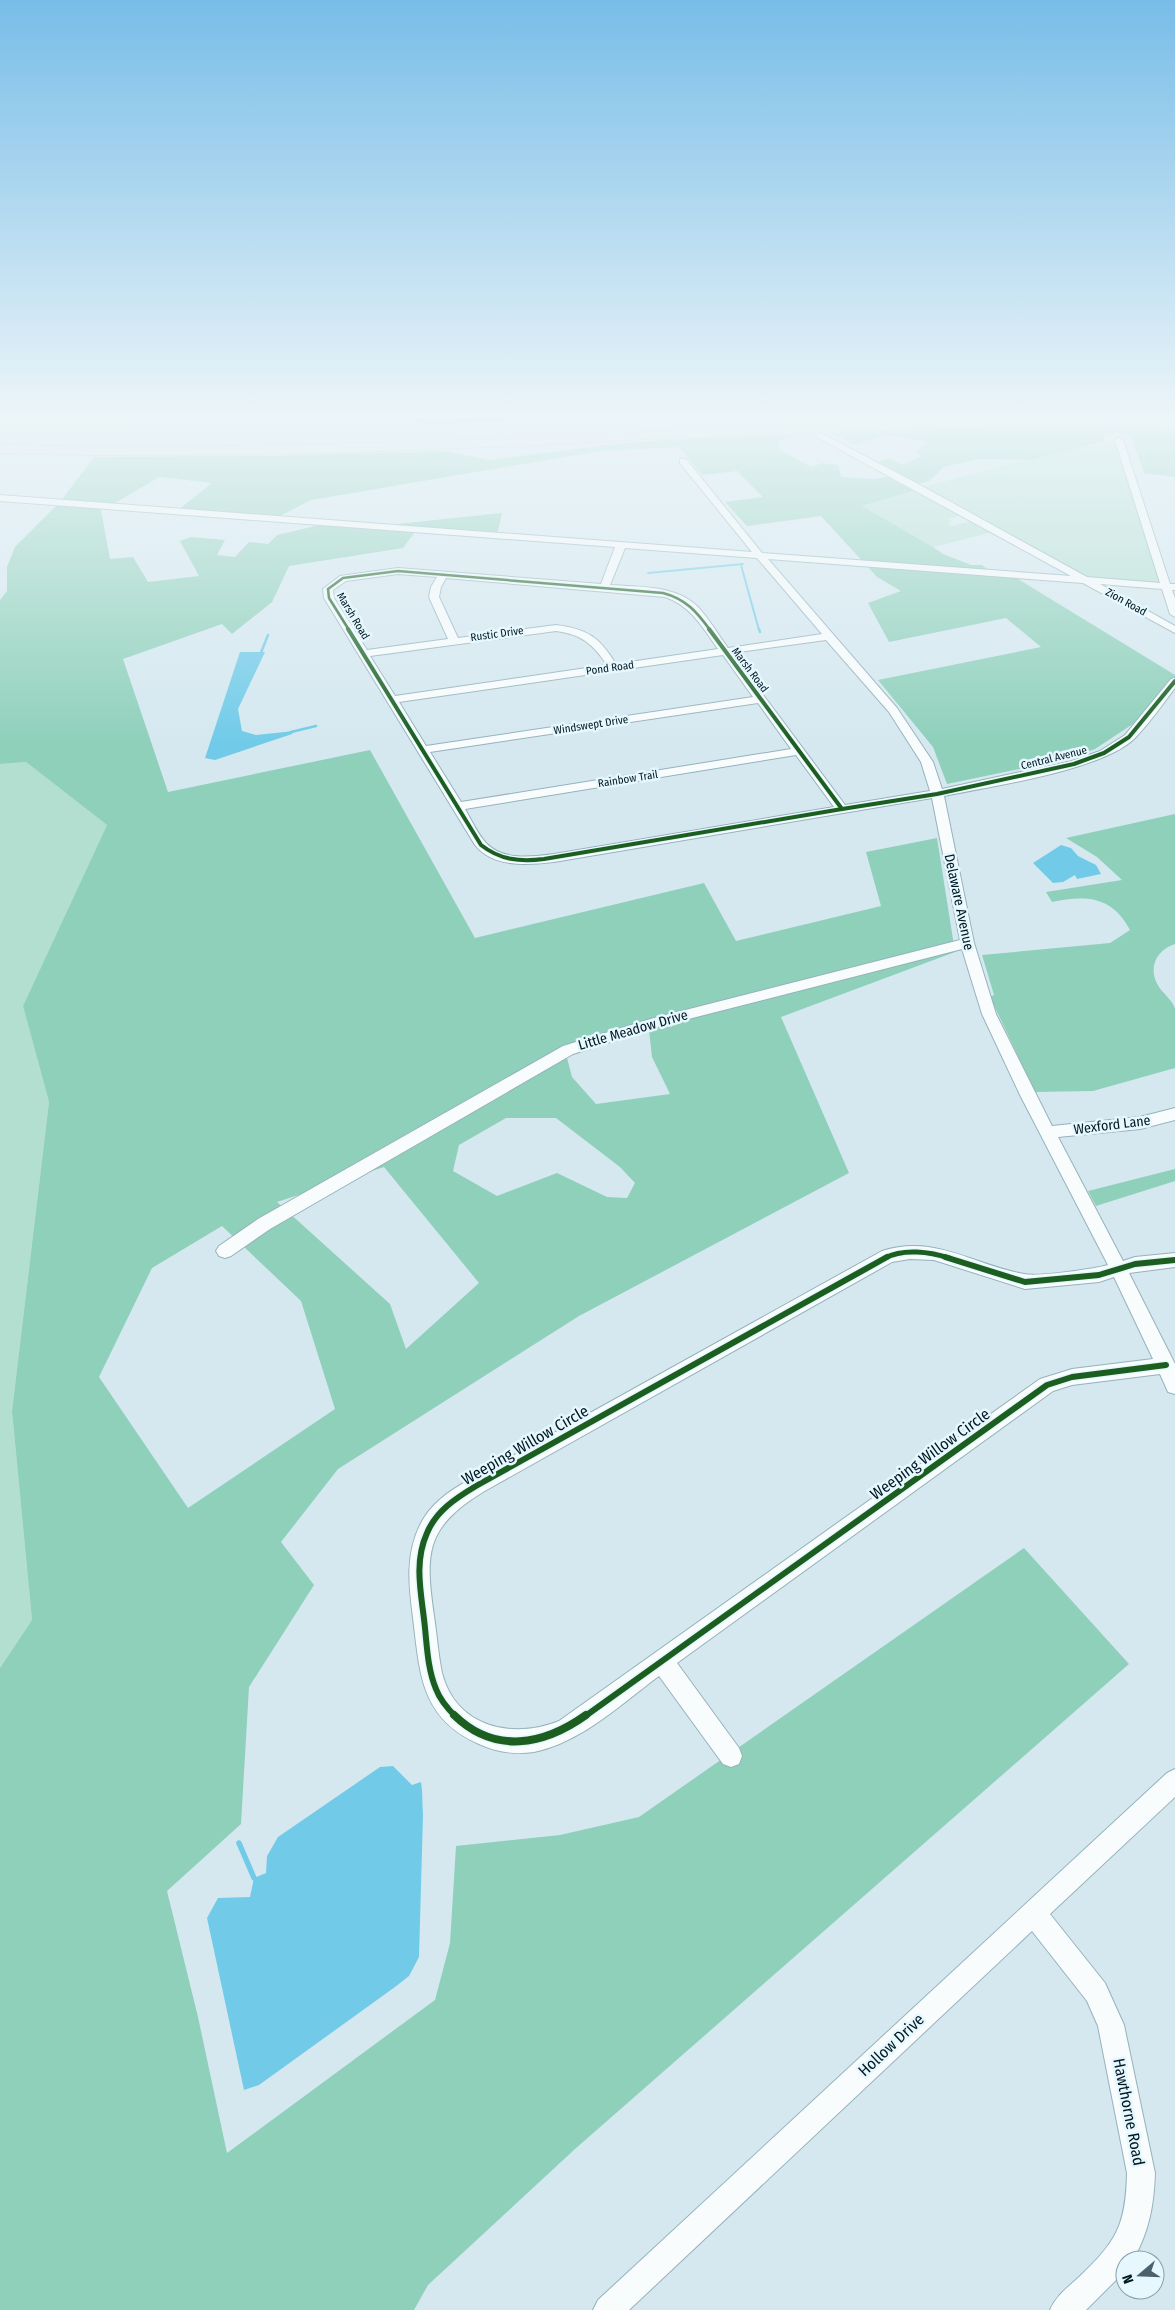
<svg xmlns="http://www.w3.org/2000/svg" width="1175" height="2310" viewBox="0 0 1175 2310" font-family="'Fira Sans Condensed',sans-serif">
<rect width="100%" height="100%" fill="#d5e8f0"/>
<!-- green -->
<g fill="#b3dfd1">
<path d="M 1118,437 L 1155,551 L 1159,583 L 1085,580 L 918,488 Z"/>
<path d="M 916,490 L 961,515 L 948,519 L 952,522 L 948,523 L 952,526 L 972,521 L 992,532 L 933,547 L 862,506 Z"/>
<path d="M 26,762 L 107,825 L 23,1006 L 49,1102 L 12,1411 L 32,1620 L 0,1668 L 0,764 Z"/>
</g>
<!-- forest -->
<g fill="#8fd0bb" fill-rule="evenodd">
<path d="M 975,428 L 1175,430 L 1175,477 L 1144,473 L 1132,438 C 1122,433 1113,430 1103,437 L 1104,441 L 1031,460 L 978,459 L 944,467 L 929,481 L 919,484 L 878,462 L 890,458 L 902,465 L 922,456 L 915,452 L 928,442 L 888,435 L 854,445 L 830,432 Z"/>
<path d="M 799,433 L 779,441 L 780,450 L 811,467 L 822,463 L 838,465 L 841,477 L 874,479 L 891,476 L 916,490 L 862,506 L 933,547 L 943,554 L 971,565 L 982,565 L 992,573 L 1010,574 L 1175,675 L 1175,682 L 1151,712 L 1095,749 L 1063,760 L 947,784 L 933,747 L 878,680 L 1041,647 L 1006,618 L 889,642 L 868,603 L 901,591 L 877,577 L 821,516 L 747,526 L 725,502 L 763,497 L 737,471 L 702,475 L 679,447 L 600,451 L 311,500 L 276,518 L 178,510 L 212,483 L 159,477 L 112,505 L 100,505 L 110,559 L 133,557 L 148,582 L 199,576 L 180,541 L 191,537 L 225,540 L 217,555 L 235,557 L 249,542 L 268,544 L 277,535 L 328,523 L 378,526 L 502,513 L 497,535 L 417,529 L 403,548 L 289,566 L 272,602 L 232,634 L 222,624 L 123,659 L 168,792 L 370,750 L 475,938 L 704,883 L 736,941 L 881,906 L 866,852 L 937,838 L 955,952 L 781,1017 L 849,1173 L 579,1316 L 338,1469 L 281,1542 L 314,1585 L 249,1687 L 241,1824 L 167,1891 L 198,2017 L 227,2153 L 435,2000 L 450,1943 L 456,1846 L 560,1835 L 639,1817 L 1024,1548 L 1129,1664 L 575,2149 L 428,2285 L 414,2310 L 0,2310 L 0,1668 L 32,1620 L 12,1411 L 49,1102 L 23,1006 L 107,825 L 26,762 L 0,764 L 0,600 L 7,591 L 7,567 L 15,547 L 60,502 L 94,457 L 276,456 L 445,451 L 488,460 L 632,442 ZM 649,1030 L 652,1057 L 670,1094 L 596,1104 L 572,1077 L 566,1054 ZM 506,1118 L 556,1118 L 620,1167 L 635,1183 L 627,1198 L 607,1197 L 557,1173 L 497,1196 L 453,1171 L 459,1145 ZM 384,1167 L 479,1283 L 406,1349 L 390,1304 L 277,1202 ZM 222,1226 L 301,1301 L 335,1409 L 188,1508 L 99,1377 L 152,1268 Z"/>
<path d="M 1175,814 L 1175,944 C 1156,950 1147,969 1159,987 C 1163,993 1174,1002 1175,1009 C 1175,1028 1175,1049 1175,1068 L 1093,1091 L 1035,1092 L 990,997 L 994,995 L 982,955 L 1110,943 L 1130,930 C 1112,896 1086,895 1052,902 L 1046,892 L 1122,880 L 1097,857 L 1066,838 Z"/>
<path d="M 1175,1169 L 1175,1181 L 1096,1206 L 1088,1191 Z"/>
</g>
<!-- water -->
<g fill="#71cbe8">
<path d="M 424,418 L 547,418 L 424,425 L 412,419 Z"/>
<path d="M 240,652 L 265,652 L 238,709 L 242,731 L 256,735 L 294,731 L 292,734 L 215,760 L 205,758 Z"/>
<path d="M 1061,845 L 1071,848 L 1078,856 L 1096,865 L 1101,874 L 1077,879 L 1075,875 L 1063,882 L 1053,883 L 1033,863 Z"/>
<path d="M 393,1766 L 412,1785 L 421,1782 C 423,1793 422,1804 423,1815 L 419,1957 L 409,1976 L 395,1987 L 259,2085 L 244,2090 L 207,1918 L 218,1898 L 250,1897 L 254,1878 L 266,1873 L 267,1856 L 278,1837 L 380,1767 Z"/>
</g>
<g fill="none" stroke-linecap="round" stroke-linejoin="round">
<!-- stream-far2 -->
<g stroke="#71cbe8" stroke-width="2">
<path d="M 741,565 L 759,630"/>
<path d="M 648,573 L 743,564"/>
</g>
<!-- stream-far1 -->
<g stroke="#71cbe8" stroke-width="2.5">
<path d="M 759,629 L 760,632"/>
<path d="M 260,655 L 268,635"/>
<path d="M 291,732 L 316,726"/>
</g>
<!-- stream -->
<path stroke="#71cbe8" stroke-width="5.5" d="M 239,1843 L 254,1878"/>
<defs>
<g id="minor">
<path d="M 782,418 L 792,418 L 920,485 L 1087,577 L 1160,583 L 1115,440 L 1119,438 L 1123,440 L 1170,584 L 1175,584 L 1175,590 L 1172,590 L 1175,598 L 1175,617 L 1170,614 L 1162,589 L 1100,584 L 1175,626 L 1175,633 L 1083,583 L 768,559 L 897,708 L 933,762 L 942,789 L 1071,761 L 1100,751 L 1125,735 L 1171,679 L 1175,678 L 1175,688 C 1162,705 1149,724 1134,739 C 1100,771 991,786 944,796 L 974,943 L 996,1014 L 1052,1126 L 1140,1117 L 1175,1108 L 1175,1120 L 1140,1129 L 1058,1137 L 1123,1261 L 1135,1257 L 1175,1253 L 1175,1267 L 1129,1273 L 1175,1364 L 1175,1394 L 1168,1392 L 1160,1374 L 1072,1385 L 1053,1391 L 677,1663 L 739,1748 L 742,1756 L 739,1764 L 731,1767 L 723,1764 L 659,1676 C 621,1704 582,1742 534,1752 C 514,1755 497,1752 479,1744 C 420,1718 420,1673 413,1618 C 409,1586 405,1556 420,1525 C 430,1504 449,1491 469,1480 L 882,1251 C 935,1234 973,1265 1024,1274 C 1036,1277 1095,1269 1108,1265 L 1020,1095 L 982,1014 L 962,949 L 657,1027 L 573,1054 L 270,1229 L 231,1256 L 225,1258 L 219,1256 L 216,1251 L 219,1246 L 258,1219 L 563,1046 L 654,1018 L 960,940 L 932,798 L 554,862 C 528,865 493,868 475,845 L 324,598 L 323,589 L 340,576 L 398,568 L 601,584 L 615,547 L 0,501 L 0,495 L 752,552 L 680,463 L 680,459 L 686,459 L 762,553 L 1071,576 ZM 625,548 L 757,558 L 822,634 L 728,648 C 718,634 709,619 698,607 C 676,585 639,587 610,585 ZM 398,574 L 437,577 L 431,587 L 429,597 L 448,639 L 367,650 L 334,598 L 333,590 L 346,581 ZM 446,578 L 665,597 C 691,606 703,628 718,649 L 616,664 C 599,637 588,629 556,625 L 458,638 L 439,597 L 441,587 ZM 556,631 C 581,634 593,644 607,665 L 395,696 L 370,656 ZM 826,640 L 889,712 L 921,762 L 930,791 L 845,805 L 732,653 ZM 723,655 L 753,697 L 426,746 L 399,702 ZM 758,703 L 791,749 L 461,802 L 430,752 ZM 796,755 L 834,807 L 554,854 C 532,857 503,861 486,843 C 477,833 471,819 465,809 ZM 910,1259 L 934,1260 L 1025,1289 L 1099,1282 L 1114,1277 L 1153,1359 L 1072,1369 L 1040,1379 L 559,1721 C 512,1740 456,1727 442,1673 C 438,1654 437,1635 434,1616 C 425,1553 425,1528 483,1492 L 892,1262 Z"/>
<path d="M 1175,1769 L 1175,1797 L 1050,1914 L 1105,1983 L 1124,2025 L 1155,2173 C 1154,2205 1149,2232 1133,2260 L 1125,2260 L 1125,2270 L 1121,2275 L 1086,2310 L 1050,2310 C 1056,2296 1067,2288 1078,2278 C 1116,2242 1126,2226 1127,2173 L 1098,2026 L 1087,2001 L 1032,1931 L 629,2310 L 593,2310 L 598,2300 L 1167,1773 Z"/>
</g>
<path id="major" d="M 0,418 L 126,418 L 121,421 L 51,423 L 1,421 Z"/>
<g id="highway">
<path d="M 1046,418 L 1175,421 L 1175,429 L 1046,426 L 840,430 L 834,426 L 840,422 Z"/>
<path d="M 781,425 L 787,429 L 785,432 L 488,447 L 293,454 L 98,455 L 0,453 L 0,445 C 261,451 521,439 781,425 Z"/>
</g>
</defs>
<!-- minor casing -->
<use href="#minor" stroke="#95b2bb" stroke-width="2"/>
<!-- major casing -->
<use href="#major" stroke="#b8c5c9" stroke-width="2"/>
<!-- highway casing -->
<use href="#highway" stroke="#b8c5c9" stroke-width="2"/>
<!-- minor -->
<use href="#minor" fill="#f9fcfd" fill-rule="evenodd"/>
<!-- major -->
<use href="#major" fill="#e9ecf2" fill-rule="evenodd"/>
<!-- highway -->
<use href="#highway" fill="#dee1eb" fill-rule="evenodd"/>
<defs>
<path id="highway-bridge" d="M 781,429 L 840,426"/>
</defs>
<!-- highway-bridge casing -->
<use href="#highway-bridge" stroke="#b8c5c9" stroke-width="14" stroke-linecap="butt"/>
<!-- highway-bridge -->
<use href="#highway-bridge" stroke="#dee1eb" stroke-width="13"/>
<defs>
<path id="cycleway-far4" d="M 349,630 L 329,598 L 328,589 L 343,578 L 398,571 L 663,593 C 686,599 697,612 710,630"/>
<g id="cycleway-far3">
<path d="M 348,629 L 481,845 C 500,860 520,862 544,859 L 842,809"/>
<path d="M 709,629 L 842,809"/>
<path d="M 842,809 L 937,794 L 1074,764 L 1104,753 L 1129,737 L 1175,681"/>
</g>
<path id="cycleway-far2" d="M 885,1258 C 904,1248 930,1252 949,1258"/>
<g id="cycleway-far1">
<path d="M 945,1257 L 1025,1282 L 1099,1275 L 1135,1264 L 1175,1260"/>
<path d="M 456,1717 C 447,1708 440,1700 436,1689 C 428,1670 427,1648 425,1628 C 422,1596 413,1564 427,1533 C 436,1511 456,1498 476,1486 L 887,1257"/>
<path d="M 584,1717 L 1047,1385 L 1072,1377 L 1166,1365"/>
</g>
<path id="cycleway" d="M 454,1715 C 495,1755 544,1745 586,1715"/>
</defs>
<!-- cycleway-far4 casing -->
<use href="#cycleway-far4" stroke="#e6f7fe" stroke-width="4.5"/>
<!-- cycleway-far3 casing -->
<use href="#cycleway-far3" stroke="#e6f7fe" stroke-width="6"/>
<!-- cycleway-far2 casing -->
<use href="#cycleway-far2" stroke="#e6f7fe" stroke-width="8"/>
<!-- cycleway-far1 casing -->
<use href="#cycleway-far1" stroke="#e6f7fe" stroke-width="9"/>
<!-- cycleway casing -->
<use href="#cycleway" stroke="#e6f7fe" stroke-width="11"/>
<!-- cycleway-far4 -->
<use href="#cycleway-far4" stroke="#1b5e20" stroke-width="2.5"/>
<!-- cycleway-far3 -->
<use href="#cycleway-far3" stroke="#1b5e20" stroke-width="4"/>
<!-- cycleway-far2 -->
<use href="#cycleway-far2" stroke="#1b5e20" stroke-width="5"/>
<!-- cycleway-far1 -->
<use href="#cycleway-far1" stroke="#1b5e20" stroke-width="6"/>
<!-- cycleway -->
<use href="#cycleway" stroke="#1b5e20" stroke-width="8"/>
</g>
<!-- sky -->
<linearGradient id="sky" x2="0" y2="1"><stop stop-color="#78bde8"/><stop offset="0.56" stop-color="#ecf5f8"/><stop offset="1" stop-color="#ecf5f8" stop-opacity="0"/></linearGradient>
<rect width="1175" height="742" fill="url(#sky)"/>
<g text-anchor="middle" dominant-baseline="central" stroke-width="5" stroke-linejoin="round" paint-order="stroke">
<!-- far-street labels -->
<g font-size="11" fill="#001923" stroke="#e6f7fe">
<text transform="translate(1126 602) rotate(29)">Zion Road</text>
<text transform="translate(353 616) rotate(59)">Marsh Road</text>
<text transform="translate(497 634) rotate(-8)">Rustic Drive</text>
<text transform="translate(610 668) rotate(-8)">Pond Road</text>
<text transform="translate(750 670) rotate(53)">Marsh Road</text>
<text transform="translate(591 725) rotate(-9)">Windswept Drive</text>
<text transform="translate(1054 758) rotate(-14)">Central Avenue</text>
<text transform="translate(628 779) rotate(-9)">Rainbow Trail</text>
</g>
<!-- street labels -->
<g font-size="14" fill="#001923" stroke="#e6f7fe">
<text transform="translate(959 902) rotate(78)">Delaware Avenue</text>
<text transform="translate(633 1030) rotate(-16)">Little Meadow Drive</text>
<text transform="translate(1112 1125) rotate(-7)">Wexford Lane</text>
</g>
<!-- near-street labels -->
<g font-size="16" fill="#001923" stroke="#e6f7fe">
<text transform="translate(525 1445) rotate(-30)">Weeping Willow Circle</text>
<text transform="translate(930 1454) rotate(-36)">Weeping Willow Circle</text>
<text transform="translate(891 2045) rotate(-43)">Hollow Drive</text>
<text transform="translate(1129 2112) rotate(79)">Hawthorne Road</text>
</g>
</g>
<!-- north arrow -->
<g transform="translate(1140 2275) rotate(251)"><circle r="24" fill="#e6f7fe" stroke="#8a9ea6"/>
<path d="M0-4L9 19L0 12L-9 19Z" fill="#4b616b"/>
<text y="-8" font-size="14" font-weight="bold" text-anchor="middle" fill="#001923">N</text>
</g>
</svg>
